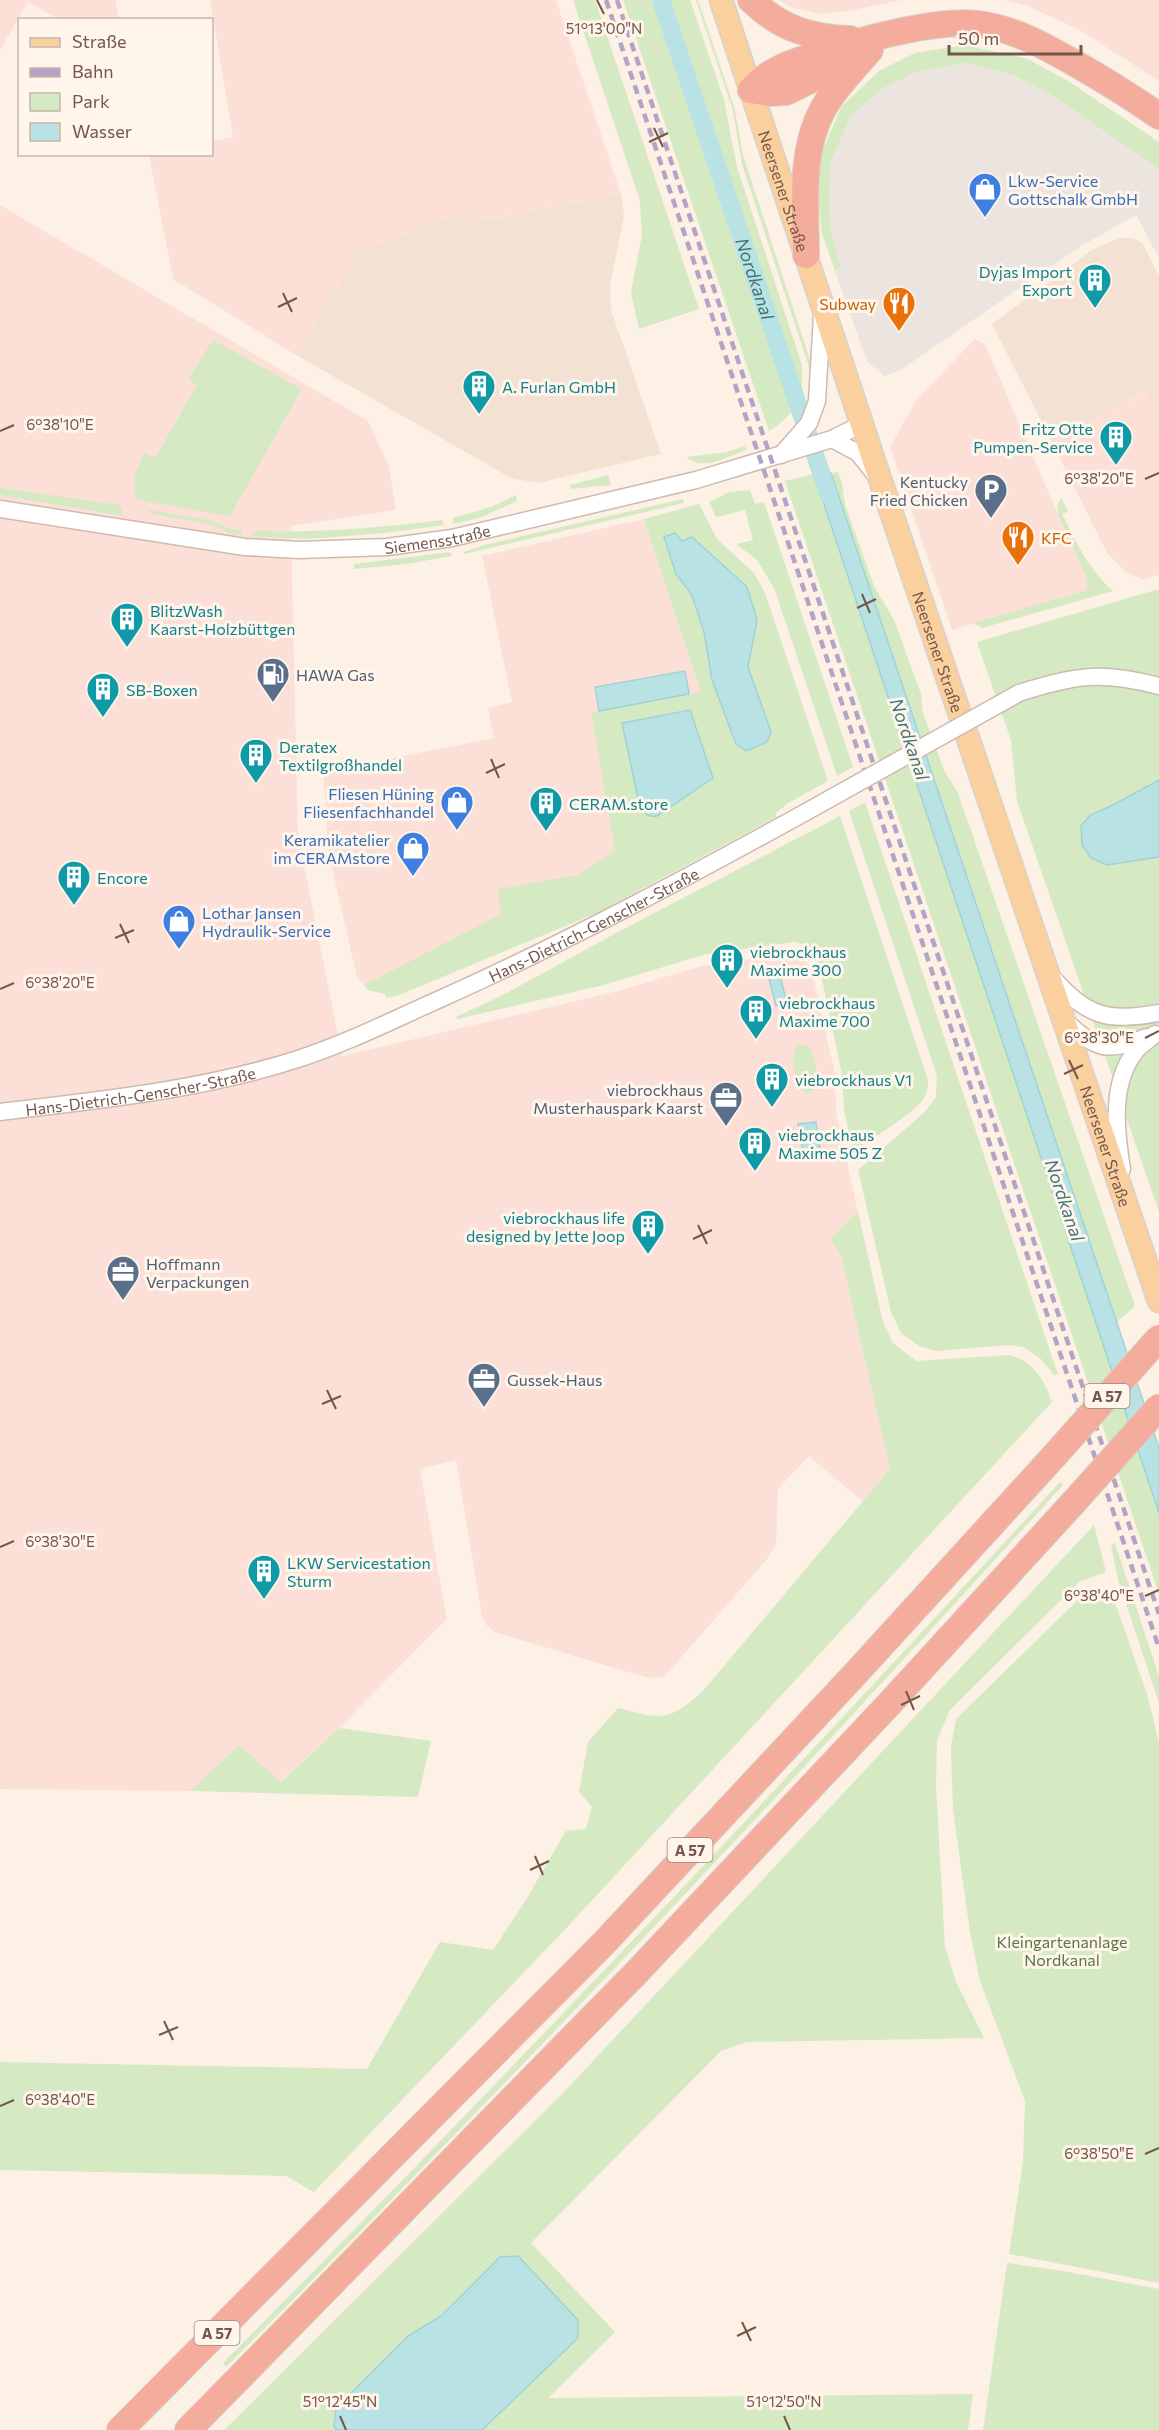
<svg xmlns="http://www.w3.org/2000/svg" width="1159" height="2430" viewBox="0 0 1159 2430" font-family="Commissioner,sans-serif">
<rect width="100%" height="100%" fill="#fcf1e4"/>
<!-- residential -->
<g fill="#f3e2d3">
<path d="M 621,194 L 624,216 L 610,285 L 611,310 L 661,454 L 538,483 L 511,478 L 296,355 L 359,251 L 473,208 L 478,221 Z"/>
<path d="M 1119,238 L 1133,238 L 1143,244 L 1159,276 L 1159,425 L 1146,391 L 1052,442 L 992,324 L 1092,250 Z"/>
</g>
<!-- commercial -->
<g fill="#fce0d8">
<path d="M 0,0 L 115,0 L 119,19 L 58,19 L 28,2 L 0,50 Z"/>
<path d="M 210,0 L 556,0 L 621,194 L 477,221 L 473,208 L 359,251 L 296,355 L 173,279 L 149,155 L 212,154 L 212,141 L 233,137 Z"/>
<path d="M 779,0 L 902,0 L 848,11 L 818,14 L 791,7 Z"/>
<path d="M 1004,0 L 1159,0 L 1159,81 L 1081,31 L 1028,6 Z"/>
<path d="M 0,205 L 368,421 L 389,466 L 396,510 L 291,526 L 298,835 L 342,1056 L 618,991 L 702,966 L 797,953 L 811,967 L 835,1074 L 836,1113 L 858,1212 L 831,1239 L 841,1256 L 890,1469 L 863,1502 L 809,1456 L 778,1489 L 776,1544 L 767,1559 L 665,1676 L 652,1678 L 645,1677 L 494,1632 L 487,1626 L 482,1617 L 456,1460 L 420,1469 L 447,1619 L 339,1728 L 280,1782 L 239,1745 L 190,1791 L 0,1789 Z"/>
<path d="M 975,339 L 985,344 L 1058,515 L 1086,576 L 1087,590 L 952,630 L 890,447 L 917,399 Z"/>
<path d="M 1147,391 L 1159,425 L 1159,575 L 1143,580 L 1126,572 L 1107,553 L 1052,442 Z"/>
<path d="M 644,519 L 701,693 L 591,713 L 615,851 L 577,875 L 499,889 L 502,914 L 364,985 L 357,978 L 328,850 L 323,762 L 332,770 L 494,738 L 488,708 L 512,702 L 482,556 Z"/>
</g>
<!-- industrial -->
<path fill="#ebe4df" d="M 965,63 L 1011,75 L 1053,96 L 1159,169 L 1159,258 L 1136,215 L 1081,246 L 899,371 L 884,376 L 867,361 L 835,271 L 841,267 L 831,232 L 829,197 L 831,162 L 851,115 L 885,87 L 916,72 Z"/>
<!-- green -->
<g fill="#d5e9c3">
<path d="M 573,0 L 595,0 L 699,309 L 639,329 L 631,293 L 642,235 L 640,201 Z"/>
<path d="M 623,0 L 690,0 L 724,100 L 737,167 L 802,365 C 804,397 796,414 769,431 Z"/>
<path d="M 696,0 L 698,0 L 735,110 L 743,155 L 811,363 L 811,377 L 808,364 L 742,164 L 733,111 Z"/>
<path d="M 965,45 L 1028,59 L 1068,81 L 1159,142 L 1159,169 L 1053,96 L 1012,75 L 965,63 L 916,72 L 885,87 L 851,115 L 831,162 L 829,197 L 831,232 L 841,267 L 835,271 L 822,233 L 818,199 L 820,157 L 841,107 L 879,71 L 915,53 Z"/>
<path d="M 213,340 L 302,389 L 230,516 L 137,500 C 131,478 135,472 145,453 L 155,458 L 197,385 L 188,379 Z"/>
<path d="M 745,446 L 746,450 C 729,456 702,472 687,457 L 727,452 Z"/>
<path d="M 838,472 L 842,483 L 845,505 L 874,586 L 894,620 L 921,694 L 923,714 L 945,772 L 958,793 L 1135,1306 L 1117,1322 L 831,473 Z"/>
<path d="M 814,474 L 1159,1513 L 1159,1594 L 785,481 Z"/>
<path d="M 608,475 L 611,485 L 571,489 L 570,485 Z"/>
<path d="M 0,488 L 120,505 L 124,516 L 0,495 Z"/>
<path d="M 750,490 L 755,504 L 764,502 L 853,767 L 837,776 L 774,588 L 757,560 L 736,544 L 753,540 L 745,510 L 716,517 L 709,502 L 729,492 Z"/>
<path d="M 516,495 L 517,501 L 479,518 L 453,524 L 453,518 L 491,507 Z"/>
<path d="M 1061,497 L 1068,512 L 1062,514 C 1077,543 1088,569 1113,591 L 982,628 L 973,623 L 1087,590 L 1086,576 L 1058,515 L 1057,507 Z"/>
<path d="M 683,499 L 684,503 L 464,554 L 464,552 L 484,545 Z"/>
<path d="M 699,504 L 717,539 L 754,573 L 765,593 L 828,781 L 788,803 L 775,814 L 776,817 L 599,912 L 399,995 L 386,998 L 385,994 L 368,990 L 364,985 L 501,914 L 498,889 L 577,875 L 615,851 L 591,713 L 701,692 L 644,519 Z"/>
<path d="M 145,509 L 214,521 L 230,529 L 241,530 L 241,535 L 230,534 L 216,526 L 154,514 Z"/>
<path d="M 442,520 L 444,525 L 384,533 L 308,539 L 252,536 L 254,531 C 317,533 379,528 442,520 Z"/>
<path d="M 451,552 L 452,556 L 406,564 L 354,569 L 354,564 Z"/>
<path d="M 1159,589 L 1159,1212 L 1017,801 L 1011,740 L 977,642 Z"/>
<path d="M 865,802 L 1058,1375 L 1054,1375 L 1041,1359 L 1023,1347 L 1009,1345 L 936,1351 L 919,1346 L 901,1333 L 891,1312 L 858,1170 L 925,1112 L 936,1097 L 937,1076 L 849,811 Z"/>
<path d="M 840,816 L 928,1080 C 928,1086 928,1092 924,1098 C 914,1114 870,1139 853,1152 L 844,1110 L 842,1074 L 818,961 C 812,950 807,945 795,942 L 706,954 L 604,985 L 457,1019 L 456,1017 L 503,995 L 618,932 Z"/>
<path d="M 797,1045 L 803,1045 L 812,1049 L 819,1081 L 815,1090 L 807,1094 C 794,1082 789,1061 797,1045 Z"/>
<path d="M 858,1212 L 883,1322 L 893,1343 L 916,1361 L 1009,1355 C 1034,1362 1043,1378 1052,1402 L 572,1922 L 314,2192 L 286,2176 L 0,2170 L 0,2062 L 367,2069 L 440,1942 L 493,1950 L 524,1903 L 566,1831 L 586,1829 L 592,1807 L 579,1792 L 588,1742 L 618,1708 C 660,1719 668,1723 703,1691 L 890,1469 L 841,1256 L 830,1239 Z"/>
<path d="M 1060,1482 L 1063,1485 C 791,1785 513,2080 226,2367 L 223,2363 C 508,2075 786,1781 1060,1482 Z"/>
<path d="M 1094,1525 L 1106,1572 L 1079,1582 L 950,1710 L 937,1740 L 936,1786 L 945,1947 L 956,1982 L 984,2038 L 747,2042 L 721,2051 L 531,2243 L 615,2332 L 548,2398 L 973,2394 L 968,2430 L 224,2430 L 566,2090 Z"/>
<path d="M 1115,1543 L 1159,1676 L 1159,1703 L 1118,1580 L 1111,1545 Z"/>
<path d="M 1110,1588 L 1148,1697 L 1159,1743 L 1159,2283 L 1009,2254 L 1023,2162 L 1025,2101 L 980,1981 L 970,1932 L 953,1810 L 951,1748 L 956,1719 L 1078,1600 Z"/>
<path d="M 339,1728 L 431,1741 L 418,1797 L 190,1791 L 239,1745 L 281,1782 Z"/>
<path d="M 1007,2263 L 1063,2271 L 1159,2289 L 1159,2430 L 983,2430 Z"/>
</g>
<!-- water -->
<g fill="#b9e2e5" stroke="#a0d2d6" stroke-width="1.5">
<path d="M 831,473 L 1159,1448 L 1159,1513 L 814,474 Z"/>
<path d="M 675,533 L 682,541 L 692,537 L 747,587 L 757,620 L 748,667 L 771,732 L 767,742 L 746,751 L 736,744 L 712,680 L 704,632 L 692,595 L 676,574 L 664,537 Z"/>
<path d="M 685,671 L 689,694 L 599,711 L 595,687 Z"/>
<path d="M 690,710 L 713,778 L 657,816 C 646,818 644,812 639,803 L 622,723 Z"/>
<path d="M 1159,780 L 1159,857 L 1107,865 L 1091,858 L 1082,845 L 1081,826 L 1090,815 L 1111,806 Z"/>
<path d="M 780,976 L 787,1003 L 776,1006 L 769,979 Z"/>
<path d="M 816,1122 L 821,1155 L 804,1158 L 798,1124 Z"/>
<path d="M 518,2256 L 578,2320 L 578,2338 L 482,2430 L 337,2430 L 334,2427 L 336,2408 L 408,2336 L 441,2316 L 500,2257 Z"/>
</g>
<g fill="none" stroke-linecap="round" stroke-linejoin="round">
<!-- canal -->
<path stroke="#b9e2e5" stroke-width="18" id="s1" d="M 661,0 L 829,496"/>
<defs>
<g id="minor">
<path d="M 832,439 L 858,453 L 874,473"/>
<path d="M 781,455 L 809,423 L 817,401 L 822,316"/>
<path id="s2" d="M 0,509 L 245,547 L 299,550 L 387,547 L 452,538 L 696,480 L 832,439 L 862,424"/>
<path d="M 1019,693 C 1075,675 1101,671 1159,686"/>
<path d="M 1052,977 C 1088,1017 1106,1022 1159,1013"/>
<path d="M 1065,1021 C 1098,1050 1105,1053 1147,1037"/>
<path id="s3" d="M 0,1112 C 100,1100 202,1090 298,1059 C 347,1043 393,1020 440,999 C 565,943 686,878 806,812"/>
<path d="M 1122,1169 C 1116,1132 1110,1084 1135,1052 C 1140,1045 1149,1040 1155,1034"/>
</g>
<g id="major">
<path id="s4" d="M 721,0 L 881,482 L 1159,1301"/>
</g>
<g id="highway">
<path d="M 751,0 C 780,28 810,38 850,39"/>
<path d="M 751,90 C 773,65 805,59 835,49 C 871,37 941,19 978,24 C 1016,29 1046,47 1078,65 C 1106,81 1133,98 1159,116"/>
<path d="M 751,90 L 770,93 L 786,92 L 859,56"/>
<path d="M 806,255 C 806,207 799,153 823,109 C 835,87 854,69 870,50"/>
<path d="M 120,2430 L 603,1944 L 856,1673 L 1055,1455"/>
<path d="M 188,2430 L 636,1973 L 891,1702 L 1073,1503"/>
</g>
</defs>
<!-- minor casing -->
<use href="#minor" stroke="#cfbaae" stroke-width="19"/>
<!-- major casing -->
<use href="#major" stroke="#d8d0cc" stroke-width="25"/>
<!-- highway casing -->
<use href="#highway" stroke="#d8d0cc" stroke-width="28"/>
<!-- minor -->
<use href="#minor" stroke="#fff" stroke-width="16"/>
<!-- major -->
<use href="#major" stroke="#f9d09e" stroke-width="22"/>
<!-- highway -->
<use href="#highway" stroke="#f4ad9d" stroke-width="26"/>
<!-- rail -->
<g stroke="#b3a3c5" stroke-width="4.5" stroke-dasharray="9 6" stroke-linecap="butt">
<path d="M 606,0 L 1159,1648"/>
<path d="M 617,0 L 1159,1614"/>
</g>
<defs>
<path id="minor-bridge" d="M 806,812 L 1019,693"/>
<g id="highway-bridge">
<path d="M 1055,1455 L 1159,1338"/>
<path d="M 1073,1503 L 1159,1407"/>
</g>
</defs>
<!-- minor-bridge casing -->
<use href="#minor-bridge" stroke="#cfbaae" stroke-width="19" stroke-linecap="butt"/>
<!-- highway-bridge casing -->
<use href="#highway-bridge" stroke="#d8d0cc" stroke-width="28" stroke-linecap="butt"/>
<!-- minor-bridge -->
<use href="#minor-bridge" stroke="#fff" stroke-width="16"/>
<!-- highway-bridge -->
<use href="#highway-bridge" stroke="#f4ad9d" stroke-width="26"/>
</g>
<!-- ticks -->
<path fill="none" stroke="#74564a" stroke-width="2" d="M 597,0 L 604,14M 654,128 L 663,147M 649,142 L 668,133M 283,293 L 292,312M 278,307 L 297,298M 0,431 L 14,425M 1145,479 L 1159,473M 862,594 L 870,613M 857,608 L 876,599M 491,759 L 499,778M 486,773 L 505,764M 120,924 L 129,943M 115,938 L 134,930M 0,989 L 14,983M 1145,1038 L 1159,1031M 1069,1060 L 1078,1079M 1064,1074 L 1083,1065M 698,1225 L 707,1244M 693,1239 L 712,1230M 327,1390 L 336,1409M 322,1404 L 341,1396M 0,1547 L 14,1541M 1145,1596 L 1159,1590M 906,1691 L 914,1710M 901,1705 L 920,1696M 535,1856 L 543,1875M 530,1870 L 549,1861M 164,2021 L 173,2040M 159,2035 L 178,2027M 0,2106 L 14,2100M 1145,2154 L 1159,2148M 742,2322 L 751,2341M 737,2336 L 756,2327M 340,2416 L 346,2430M 784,2416 L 790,2430"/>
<!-- icons -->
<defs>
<symbol id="shop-pin" viewBox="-11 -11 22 30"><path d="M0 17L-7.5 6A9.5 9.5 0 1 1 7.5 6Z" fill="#3f7fe0" stroke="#fff5eb"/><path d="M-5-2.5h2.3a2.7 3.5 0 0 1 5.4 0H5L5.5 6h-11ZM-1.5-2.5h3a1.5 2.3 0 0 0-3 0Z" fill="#fff"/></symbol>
<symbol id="building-pin" viewBox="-11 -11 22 30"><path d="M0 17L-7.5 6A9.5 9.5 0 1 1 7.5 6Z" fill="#0f9aa8" stroke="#fff5eb"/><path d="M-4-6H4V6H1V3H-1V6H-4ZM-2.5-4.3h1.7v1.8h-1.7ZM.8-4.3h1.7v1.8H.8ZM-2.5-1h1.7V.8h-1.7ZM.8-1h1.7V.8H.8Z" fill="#fff"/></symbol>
<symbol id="restaurant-pin" viewBox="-11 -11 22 30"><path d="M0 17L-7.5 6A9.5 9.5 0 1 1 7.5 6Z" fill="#e8710a" stroke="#fff5eb"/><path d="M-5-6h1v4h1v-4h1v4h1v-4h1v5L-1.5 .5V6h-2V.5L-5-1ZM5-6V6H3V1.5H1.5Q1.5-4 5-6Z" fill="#fff"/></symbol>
<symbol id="parking-pin" viewBox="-11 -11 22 30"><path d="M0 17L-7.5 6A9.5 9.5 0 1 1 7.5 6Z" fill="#5c6f8a" stroke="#fff5eb"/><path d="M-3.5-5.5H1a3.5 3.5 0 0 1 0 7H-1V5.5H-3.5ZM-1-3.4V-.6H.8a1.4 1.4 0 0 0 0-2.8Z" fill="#fff"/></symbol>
<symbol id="fuel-pin" viewBox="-11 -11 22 30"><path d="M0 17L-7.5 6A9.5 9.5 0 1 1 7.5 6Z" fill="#5c6f8a" stroke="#fff5eb"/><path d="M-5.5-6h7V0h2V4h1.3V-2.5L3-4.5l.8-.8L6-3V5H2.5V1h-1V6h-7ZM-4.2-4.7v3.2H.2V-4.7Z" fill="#fff"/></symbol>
<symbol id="office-pin" viewBox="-11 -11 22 30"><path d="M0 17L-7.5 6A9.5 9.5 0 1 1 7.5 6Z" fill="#5c6f8a" stroke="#fff5eb"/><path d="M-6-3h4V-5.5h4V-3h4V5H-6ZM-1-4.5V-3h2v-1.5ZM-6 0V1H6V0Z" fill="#fff"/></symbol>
</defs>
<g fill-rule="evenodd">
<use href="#shop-pin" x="966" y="170" width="38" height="52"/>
<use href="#building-pin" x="1076" y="261" width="38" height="52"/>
<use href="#restaurant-pin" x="880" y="284" width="38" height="52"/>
<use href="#building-pin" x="460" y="367" width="38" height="52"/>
<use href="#building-pin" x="1097" y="418" width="38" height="52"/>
<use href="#parking-pin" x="972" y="471" width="38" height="52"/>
<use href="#restaurant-pin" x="999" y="518" width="38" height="52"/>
<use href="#building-pin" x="108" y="600" width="38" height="52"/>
<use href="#fuel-pin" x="254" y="655" width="38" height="52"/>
<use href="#building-pin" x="84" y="670" width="38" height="52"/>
<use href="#building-pin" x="237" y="736" width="38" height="52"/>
<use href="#shop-pin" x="438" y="783" width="38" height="52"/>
<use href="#building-pin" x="527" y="784" width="38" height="52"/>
<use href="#shop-pin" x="394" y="829" width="38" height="52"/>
<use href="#building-pin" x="55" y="858" width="38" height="52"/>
<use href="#shop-pin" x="160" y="902" width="38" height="52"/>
<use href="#building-pin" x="708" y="941" width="38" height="52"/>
<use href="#building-pin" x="737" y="992" width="38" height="52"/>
<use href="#building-pin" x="753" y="1060" width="38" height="52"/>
<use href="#office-pin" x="707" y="1079" width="38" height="52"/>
<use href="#building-pin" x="736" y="1124" width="38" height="52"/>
<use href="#building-pin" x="629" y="1207" width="38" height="52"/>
<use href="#office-pin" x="104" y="1253" width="38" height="52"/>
<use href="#office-pin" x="465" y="1360" width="38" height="52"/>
<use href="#building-pin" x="245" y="1552" width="38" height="52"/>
</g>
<g text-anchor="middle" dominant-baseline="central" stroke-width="6" stroke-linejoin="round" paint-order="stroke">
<!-- shield labels -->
<g fill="#fff5eb" stroke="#9e867a" stroke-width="1.5">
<rect x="1084.5" y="1384" width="45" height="24" rx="4.5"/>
<rect x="667.5" y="1838" width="45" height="24" rx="4.5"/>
<rect x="194.5" y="2321" width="45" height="24" rx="4.5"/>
</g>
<g font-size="15" font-weight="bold" fill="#74564a">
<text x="1107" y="1396">A 57</text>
<text x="690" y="1850">A 57</text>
<text x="217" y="2333">A 57</text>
</g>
<!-- shop labels -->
<g font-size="16" fill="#366cbe" stroke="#fff5eb" text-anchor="start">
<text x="1008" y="180">Lkw-Service<tspan x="1008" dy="18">Gottschalk GmbH</tspan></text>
<text x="434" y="793" text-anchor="end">Fliesen Hüning<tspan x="434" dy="18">Fliesenfachhandel</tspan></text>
<text x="390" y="839" text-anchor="end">Keramikatelier<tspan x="390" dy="18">im CERAMstore</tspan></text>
<text x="202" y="912">Lothar Jansen<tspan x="202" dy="18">Hydraulik-Service</tspan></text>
</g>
<!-- street labels -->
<g font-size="16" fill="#74564a" stroke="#fff5eb">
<text stroke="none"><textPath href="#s4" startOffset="201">Neersener Straße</textPath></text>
<text stroke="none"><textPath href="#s2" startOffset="441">Siemensstraße</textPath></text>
<text stroke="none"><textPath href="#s4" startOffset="687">Neersener Straße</textPath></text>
<text stroke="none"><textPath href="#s3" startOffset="628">Hans-Dietrich-Genscher-Straße</textPath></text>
<text stroke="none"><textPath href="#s3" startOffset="142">Hans-Dietrich-Genscher-Straße</textPath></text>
<text stroke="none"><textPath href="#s4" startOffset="1209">Neersener Straße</textPath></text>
</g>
<!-- culture labels -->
<g font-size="16" fill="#0d838f" stroke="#fff5eb" text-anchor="start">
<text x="1072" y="271" text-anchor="end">Dyjas Import<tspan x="1072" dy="18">Export</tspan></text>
<text x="502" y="386">A. Furlan GmbH</text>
<text x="1093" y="428" text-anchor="end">Fritz Otte<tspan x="1093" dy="18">Pumpen-Service</tspan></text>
<text x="150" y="610">BlitzWash<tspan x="150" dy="18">Kaarst-Holzbüttgen</tspan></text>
<text x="126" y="689">SB-Boxen</text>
<text x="279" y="746">Deratex<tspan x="279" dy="18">Textilgroßhandel</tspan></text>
<text x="569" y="803">CERAM.store</text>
<text x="97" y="877">Encore</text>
<text x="750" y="951">viebrockhaus<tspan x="750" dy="18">Maxime 300</tspan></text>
<text x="779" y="1002">viebrockhaus<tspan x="779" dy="18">Maxime 700</tspan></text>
<text x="795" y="1079">viebrockhaus V1</text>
<text x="778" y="1134">viebrockhaus<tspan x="778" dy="18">Maxime 505 Z</tspan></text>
<text x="625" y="1217" text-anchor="end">viebrockhaus life<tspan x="625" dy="18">designed by Jette Joop</tspan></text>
<text x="287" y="1562">LKW Servicestation<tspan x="287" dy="18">Sturm</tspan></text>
</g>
<!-- food labels -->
<g font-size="16" fill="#c56008" stroke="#fff5eb" text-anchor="end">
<text x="876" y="303">Subway</text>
<text x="1041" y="537" text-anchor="start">KFC</text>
</g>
<!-- service labels -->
<g font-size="16" fill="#4e5e75" stroke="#fff5eb" text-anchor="start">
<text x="968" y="481" text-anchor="end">Kentucky<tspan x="968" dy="18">Fried Chicken</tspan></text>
<text x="296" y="674">HAWA Gas</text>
<text x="703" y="1089" text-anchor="end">viebrockhaus<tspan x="703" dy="18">Musterhauspark Kaarst</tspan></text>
<text x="146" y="1263">Hoffmann<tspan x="146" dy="18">Verpackungen</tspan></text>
<text x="507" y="1379">Gussek-Haus</text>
</g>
<!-- park labels -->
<g font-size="16" fill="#577942" stroke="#fff5eb">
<text x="1062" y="1941">Kleingartenanlage<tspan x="1062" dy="18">Nordkanal</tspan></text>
</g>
<!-- water labels -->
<g font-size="18" font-style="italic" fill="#3f7478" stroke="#fff5eb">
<text stroke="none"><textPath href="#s1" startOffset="294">Nordkanal</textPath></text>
<text transform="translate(910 739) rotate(71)">Nordkanal</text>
<text transform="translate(1065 1200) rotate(71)">Nordkanal</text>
</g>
</g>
<g font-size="15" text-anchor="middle" fill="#74564a" stroke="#fff5eb" stroke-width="6" stroke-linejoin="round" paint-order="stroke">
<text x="604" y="34">51°13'00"N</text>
<text x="60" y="430">6°38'10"E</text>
<text x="1099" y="484">6°38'20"E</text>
<text x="60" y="988">6°38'20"E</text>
<text x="1099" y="1043">6°38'30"E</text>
<text x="60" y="1547">6°38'30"E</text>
<text x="1099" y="1601">6°38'40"E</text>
<text x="60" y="2105">6°38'40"E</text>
<text x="1099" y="2159">6°38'50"E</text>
<text x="340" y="2407">51°12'45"N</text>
<text x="784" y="2407">51°12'50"N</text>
</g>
<!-- legend -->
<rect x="18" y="18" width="195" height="138" fill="#fff5eb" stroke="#c7b5ab" stroke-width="1.5"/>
<rect x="30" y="38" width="30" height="9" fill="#f9d09e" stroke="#c7b5ab" stroke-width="1.5"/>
<text x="72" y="48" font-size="18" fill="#74564a">Straße</text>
<rect x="30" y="68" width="30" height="9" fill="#b3a3c5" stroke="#c7b5ab" stroke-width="1.5"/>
<text x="72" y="78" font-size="18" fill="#74564a">Bahn</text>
<rect x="30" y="93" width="30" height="18" fill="#d5e9c3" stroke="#c7b5ab" stroke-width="1.5"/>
<text x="72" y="108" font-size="18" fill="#74564a">Park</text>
<rect x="30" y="123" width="30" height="18" fill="#b9e2e5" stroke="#c7b5ab" stroke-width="1.5"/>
<text x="72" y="138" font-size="18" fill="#74564a">Wasser</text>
<!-- scale -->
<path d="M949 45v9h132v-9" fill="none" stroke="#74564a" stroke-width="3"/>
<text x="958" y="45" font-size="18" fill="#74564a" stroke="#fff5eb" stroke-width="4.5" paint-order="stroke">50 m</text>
</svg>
